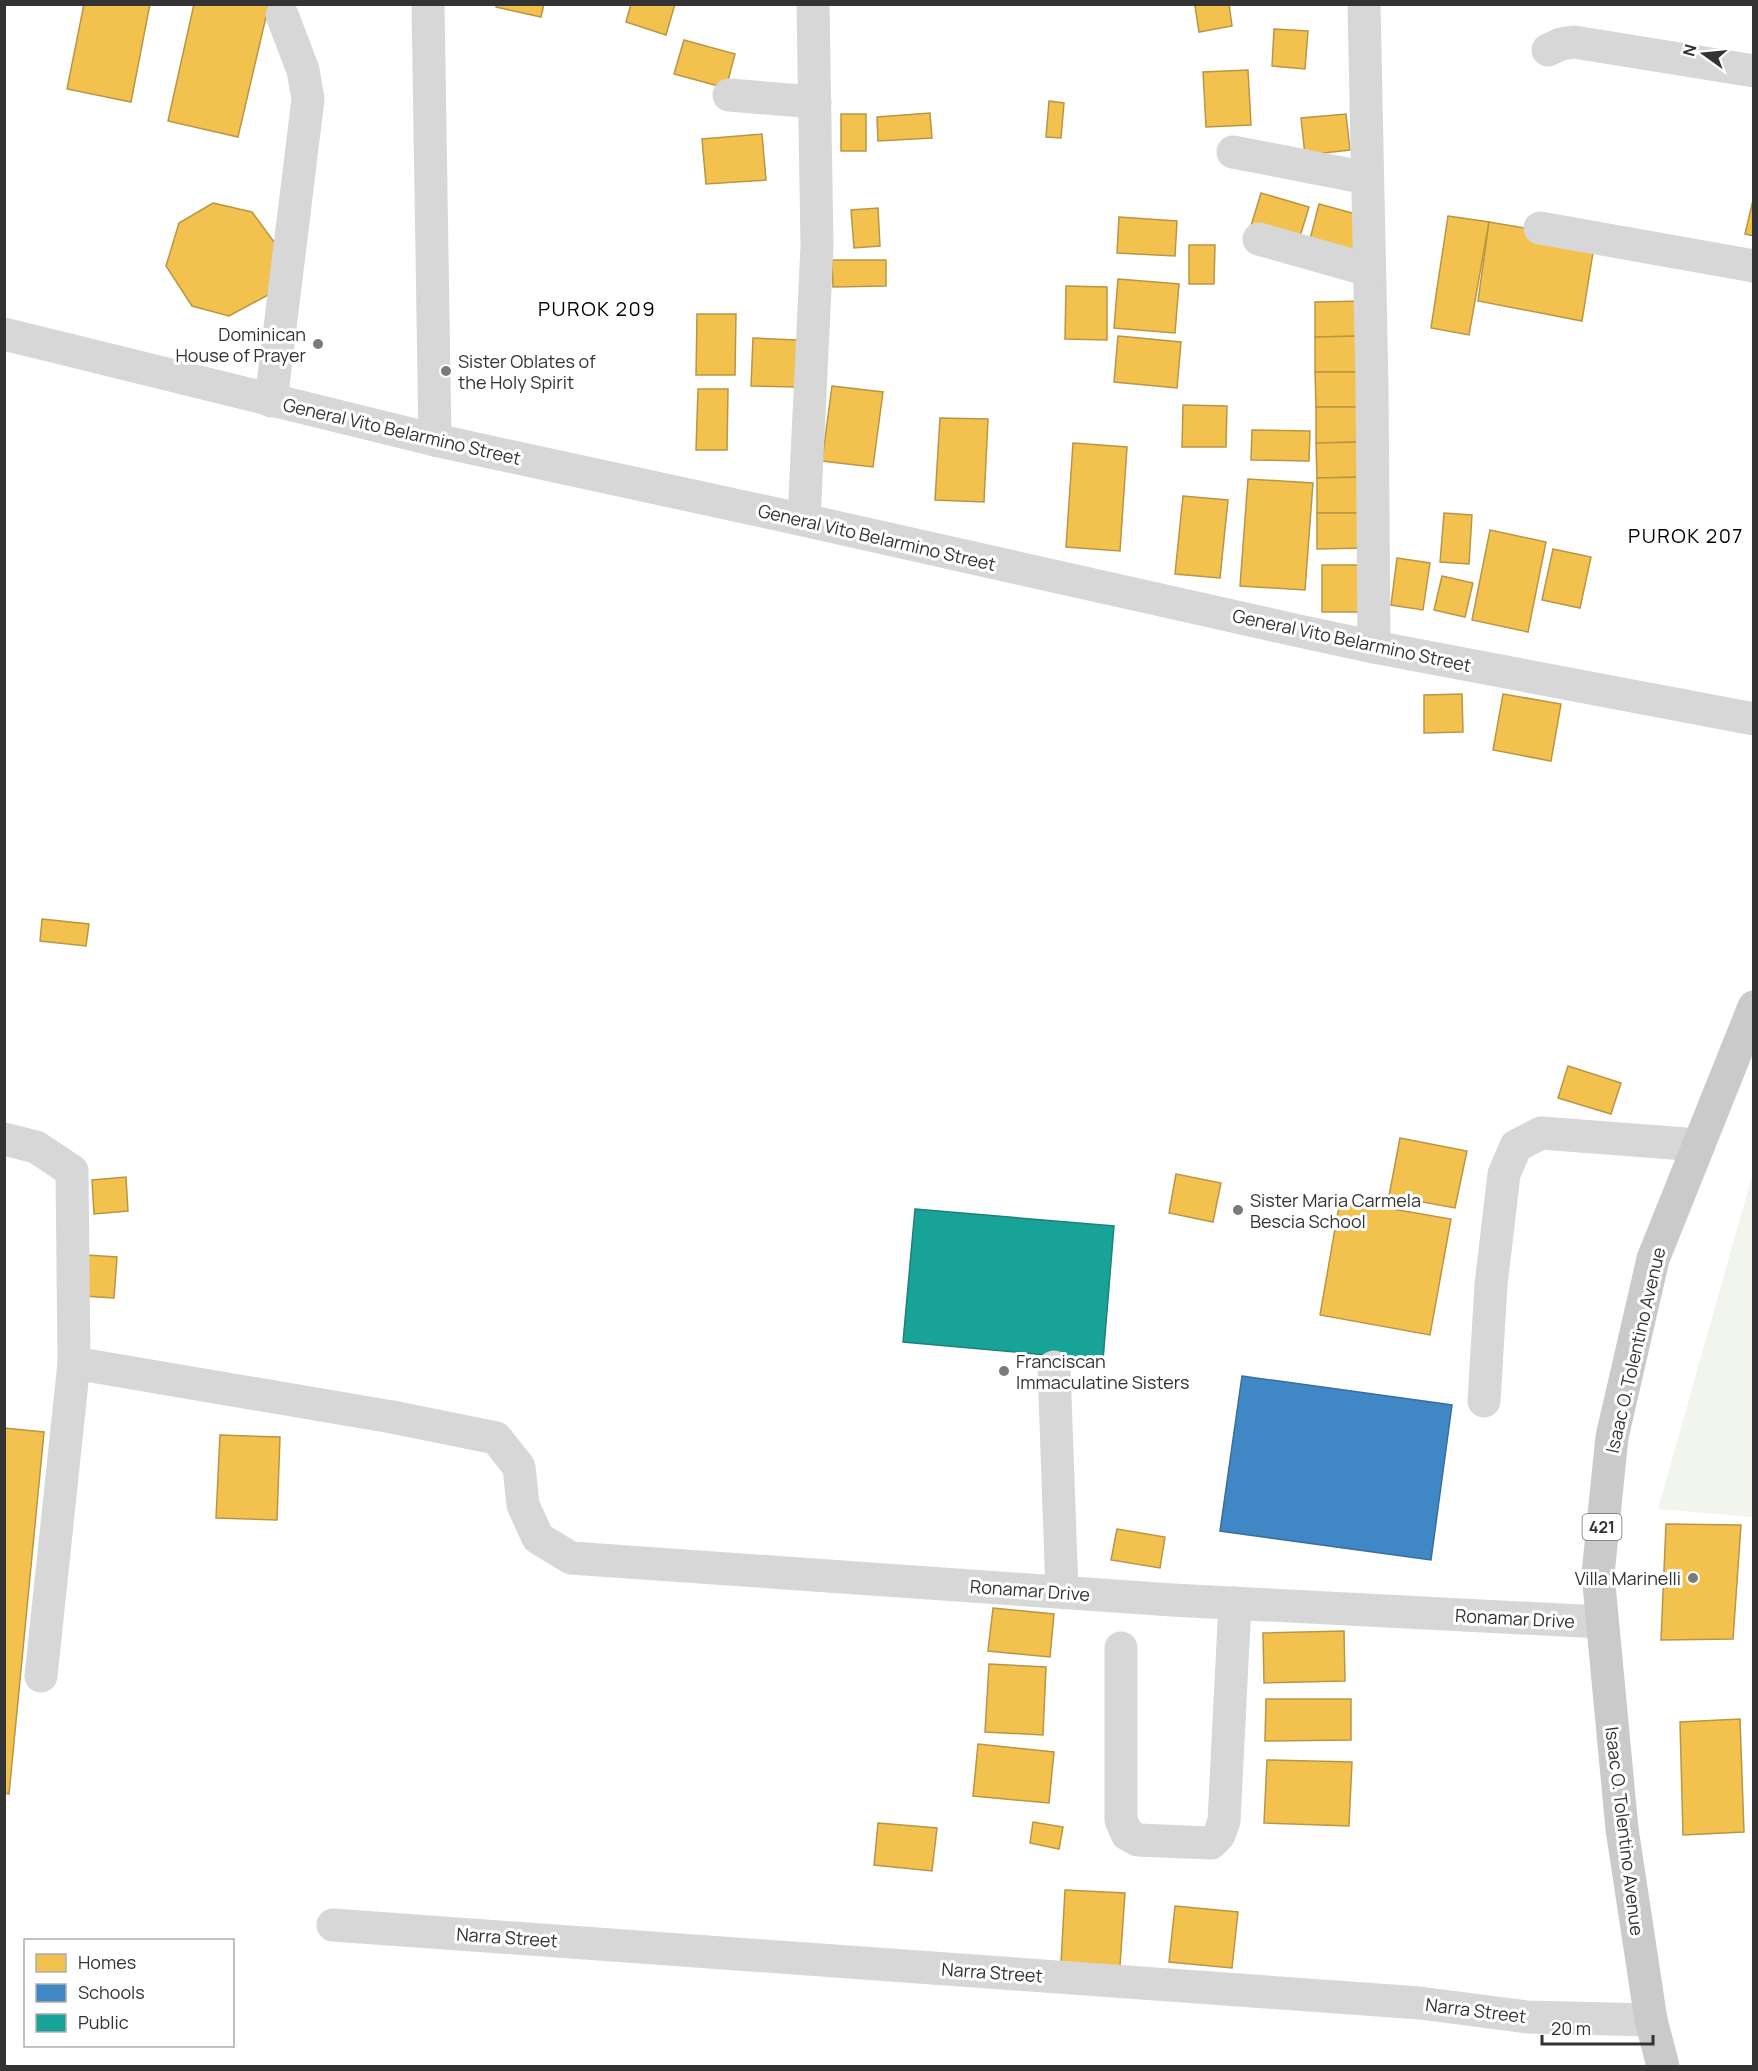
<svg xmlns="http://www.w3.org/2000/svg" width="1758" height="2071" viewBox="0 0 1758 2071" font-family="Manrope,sans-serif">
<rect width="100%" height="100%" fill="#fff"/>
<!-- green -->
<path fill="#f1f5ed" d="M 1753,1173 L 1753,1517 L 1658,1509 Z"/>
<!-- homes -->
<g fill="#f2c14e" stroke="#b99646" stroke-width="1.5">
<path d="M 84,4 L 150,4 L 131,102 L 67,89 Z"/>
<path d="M 194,4 L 269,4 L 238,137 L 168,121 Z"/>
<path d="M 497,4 L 544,4 L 541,17 L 496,7 Z"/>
<path d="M 631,4 L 675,4 L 666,35 L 626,22 Z"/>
<path d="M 1202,4 L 1229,4 L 1232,26 L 1199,32 L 1195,6 Z"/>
<path d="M 1274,29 L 1308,31 L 1305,69 L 1272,66 Z"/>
<path d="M 684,40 L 735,54 L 726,88 L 674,74 Z"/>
<path d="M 1248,70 L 1251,125 L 1206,127 L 1203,72 Z"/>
<path d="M 1049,101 L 1064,103 L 1061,138 L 1046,137 Z"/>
<path d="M 930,113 L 932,138 L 878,141 L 877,117 Z"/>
<rect x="841" y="114" width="25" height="37"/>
<path d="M 1346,114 L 1350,150 L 1305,155 L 1301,118 Z"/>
<path d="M 762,134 L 766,180 L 706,184 L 702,139 Z"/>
<path d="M 1261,193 L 1309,207 L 1298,243 L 1250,229 Z"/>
<path d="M 1754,196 L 1754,236 L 1745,234 Z"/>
<path d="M 213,203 L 252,212 L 280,250 L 268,295 L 229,316 L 192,306 L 166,266 L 179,223 Z"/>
<path d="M 1319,204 L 1367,217 L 1356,259 L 1308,247 Z"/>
<path d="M 878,208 L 880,246 L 854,248 L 851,210 Z"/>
<path d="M 1448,216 L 1489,222 L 1469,335 L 1431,328 Z"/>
<path d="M 1119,217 L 1177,221 L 1175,256 L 1117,253 Z"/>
<path d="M 1489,222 L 1595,240 L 1582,321 L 1478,301 Z"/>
<path d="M 1189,245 L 1215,245 L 1214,284 L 1189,284 Z"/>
<path d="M 832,260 L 886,260 L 886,286 L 833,287 Z"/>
<path d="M 1118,279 L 1179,284 L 1175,333 L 1114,328 Z"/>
<path d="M 1066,286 L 1107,287 L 1107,340 L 1065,339 Z"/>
<path d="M 1364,301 L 1364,336 L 1315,337 L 1315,302 Z"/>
<path d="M 697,314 L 736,314 L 735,375 L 696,375 Z"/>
<path d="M 1118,336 L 1181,342 L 1177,388 L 1114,382 Z"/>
<path d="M 1364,336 L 1365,372 L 1315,372 L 1315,337 Z"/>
<path d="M 753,338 L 797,340 L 795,387 L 751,386 Z"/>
<path d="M 1315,372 L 1365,372 L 1365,407 L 1316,407 Z"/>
<path d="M 832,386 L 883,392 L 873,467 L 822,461 Z"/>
<path d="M 698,389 L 728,389 L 727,450 L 696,450 Z"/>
<path d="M 1183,405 L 1227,406 L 1226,447 L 1182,447 Z"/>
<path d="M 1316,407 L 1365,407 L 1366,442 L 1316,443 Z"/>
<path d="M 940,418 L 988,419 L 984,502 L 935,500 Z"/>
<path d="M 1252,430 L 1310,431 L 1309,461 L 1251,460 Z"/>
<path d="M 1366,442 L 1366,477 L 1317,478 L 1316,443 Z"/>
<path d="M 1073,443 L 1127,447 L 1120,551 L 1066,547 Z"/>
<path d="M 1366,477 L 1366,513 L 1317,513 L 1317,478 Z"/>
<path d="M 1248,479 L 1313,483 L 1305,590 L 1240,586 Z"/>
<path d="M 1183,496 L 1228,500 L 1220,578 L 1175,574 Z"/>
<path d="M 1317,513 L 1366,513 L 1366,548 L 1317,549 Z"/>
<path d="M 1444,513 L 1472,515 L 1469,564 L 1440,562 Z"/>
<path d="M 1490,530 L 1546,542 L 1528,632 L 1472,620 Z"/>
<path d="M 1553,549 L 1591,557 L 1580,608 L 1542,600 Z"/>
<path d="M 1397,558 L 1430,563 L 1423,610 L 1391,605 Z"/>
<path d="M 1322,565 L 1361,565 L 1362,612 L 1322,612 Z"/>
<path d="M 1442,576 L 1473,583 L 1465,617 L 1434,610 Z"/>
<path d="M 1462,694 L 1463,732 L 1424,733 L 1424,695 Z"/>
<path d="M 1503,694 L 1561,704 L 1551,761 L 1493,750 Z"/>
<path d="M 42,919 L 89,924 L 86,946 L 40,941 Z"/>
<path d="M 1568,1066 L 1621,1083 L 1611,1114 L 1558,1098 Z"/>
<path d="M 1400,1138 L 1467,1151 L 1455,1208 L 1389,1196 Z"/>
<path d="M 1176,1174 L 1221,1183 L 1213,1222 L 1169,1213 Z"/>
<path d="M 126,1177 L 128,1211 L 94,1214 L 92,1180 Z"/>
<path d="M 1340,1200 L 1451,1219 L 1430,1335 L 1320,1315 Z"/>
<path d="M 86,1255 L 117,1257 L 114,1298 L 83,1296 Z"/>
<path d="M 4,1428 L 44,1432 L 9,1794 L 4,1793 Z"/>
<path d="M 220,1435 L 280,1437 L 277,1520 L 216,1518 Z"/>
<path d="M 1666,1524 L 1741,1525 L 1733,1639 L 1661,1640 Z"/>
<path d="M 1117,1529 L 1165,1537 L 1160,1568 L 1111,1560 Z"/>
<path d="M 993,1608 L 1054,1614 L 1050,1657 L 988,1651 Z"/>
<path d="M 1344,1631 L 1345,1681 L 1264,1683 L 1263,1633 Z"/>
<path d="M 989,1664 L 1046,1667 L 1043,1735 L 985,1732 Z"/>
<path d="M 1266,1699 L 1351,1699 L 1351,1740 L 1265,1741 Z"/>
<path d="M 1740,1719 L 1744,1832 L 1683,1835 L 1680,1722 Z"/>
<path d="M 978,1744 L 1054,1752 L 1049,1803 L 973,1796 Z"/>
<path d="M 1267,1760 L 1352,1762 L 1349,1826 L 1264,1823 Z"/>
<path d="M 1033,1822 L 1063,1827 L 1059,1849 L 1030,1843 Z"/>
<path d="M 878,1823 L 937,1828 L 932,1871 L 874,1865 Z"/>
<path d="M 1065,1890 L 1125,1893 L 1120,1966 L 1061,1963 Z"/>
<path d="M 1175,1906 L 1238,1912 L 1232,1968 L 1169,1962 Z"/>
</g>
<!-- schools -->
<path fill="#3f88c5" stroke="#3b6e99" stroke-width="1.5" d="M 1242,1376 L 1452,1405 L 1431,1560 L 1220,1531 Z"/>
<!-- public -->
<path fill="#17a398" stroke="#1f817a" stroke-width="1.5" d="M 915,1209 L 1114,1226 L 1103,1360 L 903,1342 Z"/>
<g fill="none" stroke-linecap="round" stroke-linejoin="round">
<!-- minor -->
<g stroke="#d7d7d7" stroke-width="33">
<path d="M 428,4 L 435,440"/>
<path d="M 1364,4 L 1372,385 L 1374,647"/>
<path d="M 1548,50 L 1561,44 L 1574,42 L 1754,71"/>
<path d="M 729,95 L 815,102"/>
<path d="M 1233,152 L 1367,178"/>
<path d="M 1540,228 L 1754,266"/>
<path d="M 1259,239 L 1369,270"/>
<path d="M 4,334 L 435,440 L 804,520 L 1290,629 L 1374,647 L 1754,719"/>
<path d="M 271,401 L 308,99 L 303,70 L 282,15"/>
<path d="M 804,520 L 817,246 L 813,4"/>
<path d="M 4,1139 L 36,1147 L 72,1171 L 74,1363 L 41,1676"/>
<path d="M 74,1363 L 392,1417 L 496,1438 L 519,1467 L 523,1505 L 538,1538 L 571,1558 L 1172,1600 L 1601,1622"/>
<path d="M 1054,1367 L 1062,1592"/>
<path d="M 1484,1401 L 1491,1285 L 1504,1174 L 1516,1146 L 1541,1133 L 1699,1145"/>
<path d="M 1121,1648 L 1121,1820 L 1127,1834 L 1138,1840 L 1211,1843 L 1219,1835 L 1224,1821 L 1235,1603"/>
<path d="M 333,1925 L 1420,2003 L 1527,2017 L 1651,2020"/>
</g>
<!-- major -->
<path stroke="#cacaca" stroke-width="33" d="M 1663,2066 L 1651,2020 L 1622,1829 L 1598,1574 L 1612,1437 L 1653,1259 L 1754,1007"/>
</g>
<!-- markers -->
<g fill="#7a7a7a" stroke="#fff" stroke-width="2">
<circle cx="318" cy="344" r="6"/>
<circle cx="446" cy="371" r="6"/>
<circle cx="1238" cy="1210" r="6"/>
<circle cx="1004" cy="1371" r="6"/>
<circle cx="1693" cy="1578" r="6"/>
</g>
<g text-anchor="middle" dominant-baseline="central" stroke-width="6" stroke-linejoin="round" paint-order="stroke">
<!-- shield labels -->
<rect fill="#fff" stroke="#707070" stroke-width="1.5" x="1582.5" y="1514" width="39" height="26" rx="4.5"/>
<g font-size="16" font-weight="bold" fill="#333">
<text x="1602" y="1527">421</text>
</g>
<!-- poi labels -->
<g font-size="18" fill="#333" stroke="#fff" text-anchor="start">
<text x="306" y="334" text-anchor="end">Dominican<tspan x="306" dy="21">House of Prayer</tspan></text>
<text x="458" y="361">Sister Oblates of<tspan x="458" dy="21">the Holy Spirit</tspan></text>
<text x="1250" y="1200">Sister Maria Carmela<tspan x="1250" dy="21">Bescia School</tspan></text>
<text x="1016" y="1361">Franciscan<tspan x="1016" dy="21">Immaculatine Sisters</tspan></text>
<text x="1681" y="1578" text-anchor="end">Villa Marinelli</text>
</g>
<!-- street labels -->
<g font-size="18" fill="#333" stroke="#fff">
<text transform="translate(402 431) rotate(13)">General Vito Belarmino Street</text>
<text transform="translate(877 537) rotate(13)">General Vito Belarmino Street</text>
<text transform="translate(1352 640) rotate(12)">General Vito Belarmino Street</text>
<text transform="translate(1635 1350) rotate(-77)">Isaac O. Tolentino Avenue</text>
<text transform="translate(1030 1590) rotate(4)">Ronamar Drive</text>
<text transform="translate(1515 1618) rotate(3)">Ronamar Drive</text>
<text transform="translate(1625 1831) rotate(83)">Isaac O. Tolentino Avenue</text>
<text transform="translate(507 1937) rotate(4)">Narra Street</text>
<text transform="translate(992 1972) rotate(4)">Narra Street</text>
<text transform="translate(1476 2010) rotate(7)">Narra Street</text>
</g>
<!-- neighbourhood labels -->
<g font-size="20" letter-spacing="1.5" fill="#000" stroke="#fff">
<text x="597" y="308">PUROK 209</text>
<text x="1686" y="535">PUROK 207</text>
</g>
</g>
<!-- border -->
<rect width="1758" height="2071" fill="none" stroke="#333333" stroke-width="12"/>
<!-- legend -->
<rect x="24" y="1939" width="210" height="108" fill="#ffffff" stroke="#adadad" stroke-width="1.5"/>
<rect x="36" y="1954" width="30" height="18" fill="#f2c14e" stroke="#adadad" stroke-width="1.5"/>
<text x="78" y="1969" font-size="18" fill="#333333">Homes</text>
<rect x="36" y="1984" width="30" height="18" fill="#3f88c5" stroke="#adadad" stroke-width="1.5"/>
<text x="78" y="1999" font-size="18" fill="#333333">Schools</text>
<rect x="36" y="2014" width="30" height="18" fill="#17a398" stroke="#adadad" stroke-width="1.5"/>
<text x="78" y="2029" font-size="18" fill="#333333">Public</text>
<!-- north arrow -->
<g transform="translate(1704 54) rotate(285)" stroke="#ffffff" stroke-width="4.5" paint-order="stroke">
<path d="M0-4.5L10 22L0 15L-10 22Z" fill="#333333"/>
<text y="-9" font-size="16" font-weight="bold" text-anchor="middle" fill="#333333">N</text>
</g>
<!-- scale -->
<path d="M1542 2035v9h111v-9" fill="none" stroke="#333333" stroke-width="3"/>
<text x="1551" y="2035" font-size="18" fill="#333333" stroke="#ffffff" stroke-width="4.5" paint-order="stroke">20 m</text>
</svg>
